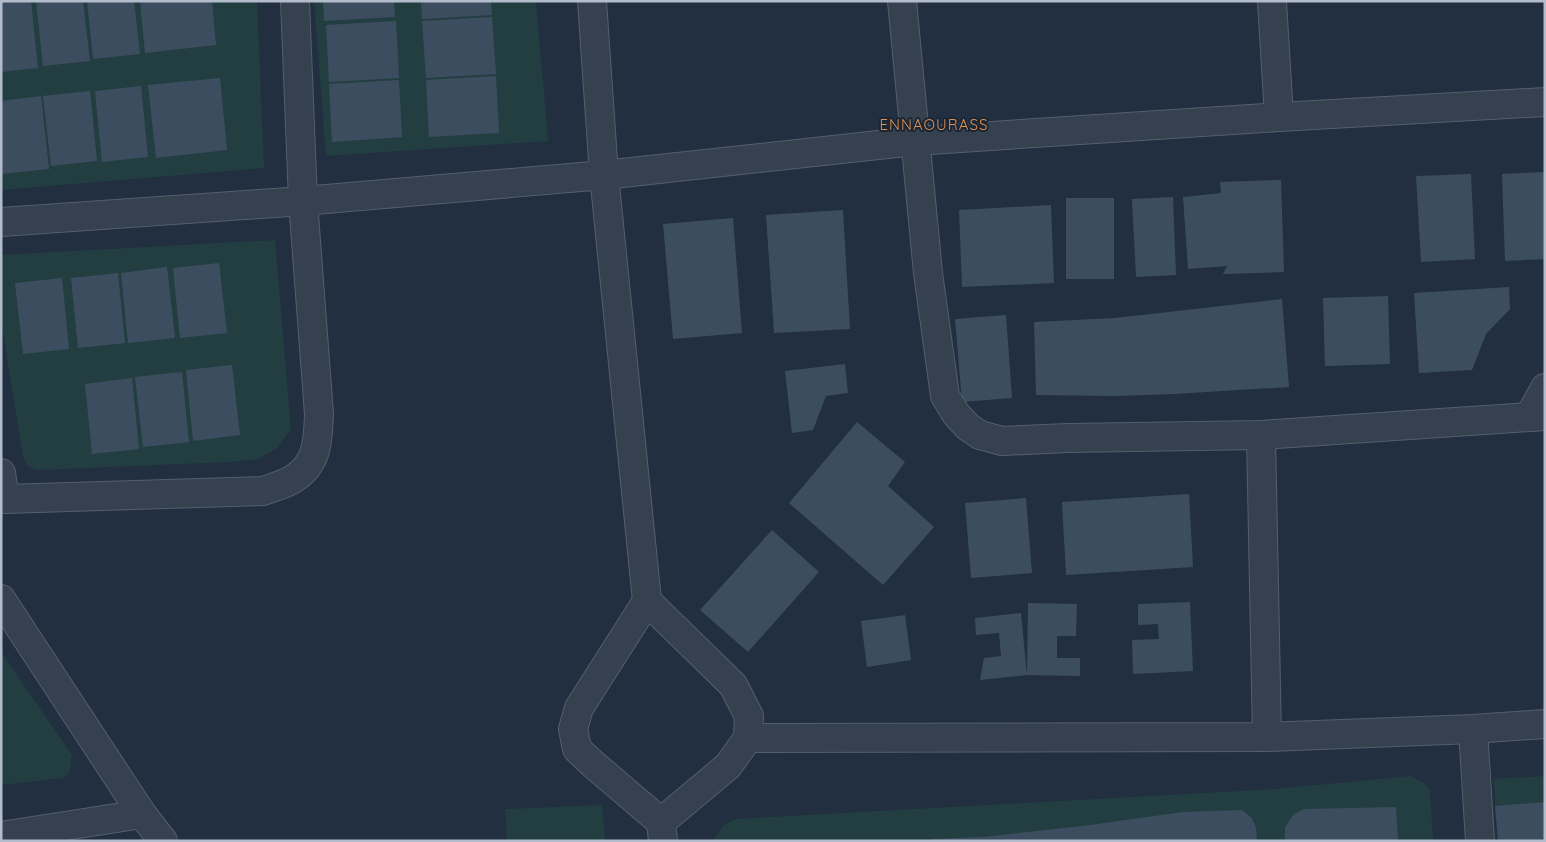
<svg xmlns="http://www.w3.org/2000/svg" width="1546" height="842" viewBox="0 0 1546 842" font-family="Quicksand,sans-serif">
<rect width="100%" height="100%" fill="#212f40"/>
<!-- green -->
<g fill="#233e41">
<path d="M 1,1 L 257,1 L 264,168 L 1,190 Z"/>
<path d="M 314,1 L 536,1 L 548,141 L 326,156 Z"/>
<path d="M 275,240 L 291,429 L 276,449 L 258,459 L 229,462 L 39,470 C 30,469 27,465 23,457 L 1,320 L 1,255 Z"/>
<path d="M 1,652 L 72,755 L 69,773 L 63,778 L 1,785 Z"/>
<path d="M 1411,776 L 1424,783 L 1430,790 L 1433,841 L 713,841 L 724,825 L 736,819 L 1275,789 Z"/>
<path d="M 1545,776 L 1545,841 L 1495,806 L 1494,779 Z"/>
<path d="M 602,805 L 605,841 L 507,841 L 505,809 Z"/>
</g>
<!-- building -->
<g fill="#3d4d60">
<path d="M 1,1 L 31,1 L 38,68 L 1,72 Z"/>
<path d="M 36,1 L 83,1 L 90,61 L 43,66 Z"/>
<path d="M 87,1 L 134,1 L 140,54 L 93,59 Z"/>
<path d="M 140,1 L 212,1 L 216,45 L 145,53 Z"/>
<path d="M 323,1 L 394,1 L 395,17 L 324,21 Z"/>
<path d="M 421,1 L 491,1 L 492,15 L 422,19 Z"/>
<path d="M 492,17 L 496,74 L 426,78 L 422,21 Z"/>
<path d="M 396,21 L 399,78 L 329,82 L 326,25 Z"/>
<path d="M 496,76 L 499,133 L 429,137 L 426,80 Z"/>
<path d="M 220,78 L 227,150 L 156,158 L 148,85 Z"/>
<path d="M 399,80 L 402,137 L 332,142 L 329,84 Z"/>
<path d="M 141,86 L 148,157 L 102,162 L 95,91 Z"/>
<path d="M 90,91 L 97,161 L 51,166 L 43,96 Z"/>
<path d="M 41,96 L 49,169 L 1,174 L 1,101 Z"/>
<path d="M 1543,172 L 1545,173 L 1545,259 L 1505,261 L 1502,174 Z"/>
<path d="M 1471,174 L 1475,259 L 1421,262 L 1416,176 Z"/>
<path d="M 1281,180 L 1284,272 L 1223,274 L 1227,266 L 1188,269 L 1183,197 L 1221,193 L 1220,182 Z"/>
<path d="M 1173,197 L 1176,275 L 1136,277 L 1132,199 Z"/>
<rect x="1066" y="198" width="48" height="81"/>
<path d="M 1051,205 L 1054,283 L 962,287 L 959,210 Z"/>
<path d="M 843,210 L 850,329 L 774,333 L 766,215 Z"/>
<path d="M 733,218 L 742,333 L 673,339 L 663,224 Z"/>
<path d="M 219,263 L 227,333 L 180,338 L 173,268 Z"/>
<path d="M 167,267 L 175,338 L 128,343 L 121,273 Z"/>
<path d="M 118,273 L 125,343 L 78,348 L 71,278 Z"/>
<path d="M 62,278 L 69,349 L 23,354 L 15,283 Z"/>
<path d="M 1509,287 L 1510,309 L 1486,334 L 1472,370 L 1419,373 L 1414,293 Z"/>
<path d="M 1388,296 L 1390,364 L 1325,366 L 1323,298 Z"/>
<path d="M 1282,299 L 1289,387 L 1174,394 L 1117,396 L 1036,395 L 1034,322 L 1115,318 Z"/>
<path d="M 1006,315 L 1012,398 L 962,402 L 955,319 Z"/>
<path d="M 845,364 L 848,393 L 826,396 L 813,430 L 792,433 L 785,371 Z"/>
<path d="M 232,365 L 240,435 L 193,441 L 186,370 Z"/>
<path d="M 182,372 L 189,442 L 143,447 L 135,377 Z"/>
<path d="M 132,378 L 139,449 L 92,454 L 85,384 Z"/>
<path d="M 857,422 L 905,462 L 888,486 L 934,527 L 883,585 L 789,503 Z"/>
<path d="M 1189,494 L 1193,567 L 1066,575 L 1062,502 Z"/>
<path d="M 1026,498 L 1032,573 L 971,578 L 965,503 Z"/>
<path d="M 772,530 L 819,572 L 748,652 L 700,610 Z"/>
<path d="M 1190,602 L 1193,671 L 1133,674 L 1132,640 L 1159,639 L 1158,624 L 1138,625 L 1138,604 Z"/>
<path d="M 1028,603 L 1077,604 L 1076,636 L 1057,636 L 1057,658 L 1080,658 L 1080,676 L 1027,675 Z"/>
<path d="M 1021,613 L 1027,675 L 980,680 L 984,658 L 1001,656 L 999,633 L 976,635 L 975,618 Z"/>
<path d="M 905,615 L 911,660 L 867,667 L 861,621 Z"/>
<path d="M 1545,802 L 1545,841 L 1498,841 L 1495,806 Z"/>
<path d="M 1396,807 L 1398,841 L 1285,841 L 1285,828 L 1289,821 L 1294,814 L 1304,809 Z"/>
<path d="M 1242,810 L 1252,818 L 1256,828 L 1257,841 L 932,841 L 932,839 L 983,837 L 1083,826 L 1183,812 Z"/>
</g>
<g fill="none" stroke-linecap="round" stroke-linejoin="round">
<defs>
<g id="street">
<path d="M 592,1 L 604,175 L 647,601 L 579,708 L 573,729 L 577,749 L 593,764 L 661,822 L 663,841"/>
<path d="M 902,1 L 928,273 L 945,396 L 956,414 L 968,427 L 980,435 L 1002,441 L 1068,438 L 1261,435 L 1545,416"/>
<path d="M 1272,1 L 1279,117"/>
<path d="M 1,222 L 303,201 L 604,175 L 915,141 L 1279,117 L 1545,102"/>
<path d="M 1529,417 L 1545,388"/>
<path d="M 1261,435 L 1267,737"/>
<path d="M 1,473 L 5,499 L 263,491 C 273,487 284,485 293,479 C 318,464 318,440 319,414 L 303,201 L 295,1"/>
<path d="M 1,599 L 142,814 L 163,841"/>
<path d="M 647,601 L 733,685 L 749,716 L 748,738 L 728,766 L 661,822"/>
<path d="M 1473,729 L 1480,841"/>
<path d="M 748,738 L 1267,737 L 1473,729 L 1545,724"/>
<path d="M 1,836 L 142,814"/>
</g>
</defs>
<!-- street casing -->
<use href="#street" stroke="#545f6e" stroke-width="30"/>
<!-- street -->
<use href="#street" stroke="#364150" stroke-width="28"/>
</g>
<g text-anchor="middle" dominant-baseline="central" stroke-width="4" stroke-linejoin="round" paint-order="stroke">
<!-- quarter labels -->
<g font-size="15" letter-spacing="1" fill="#e09158" stroke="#1b2635">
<text x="934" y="124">ENNAOURASS</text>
</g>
</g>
<!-- border -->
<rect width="1546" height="842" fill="none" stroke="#b2bccb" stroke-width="5"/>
</svg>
